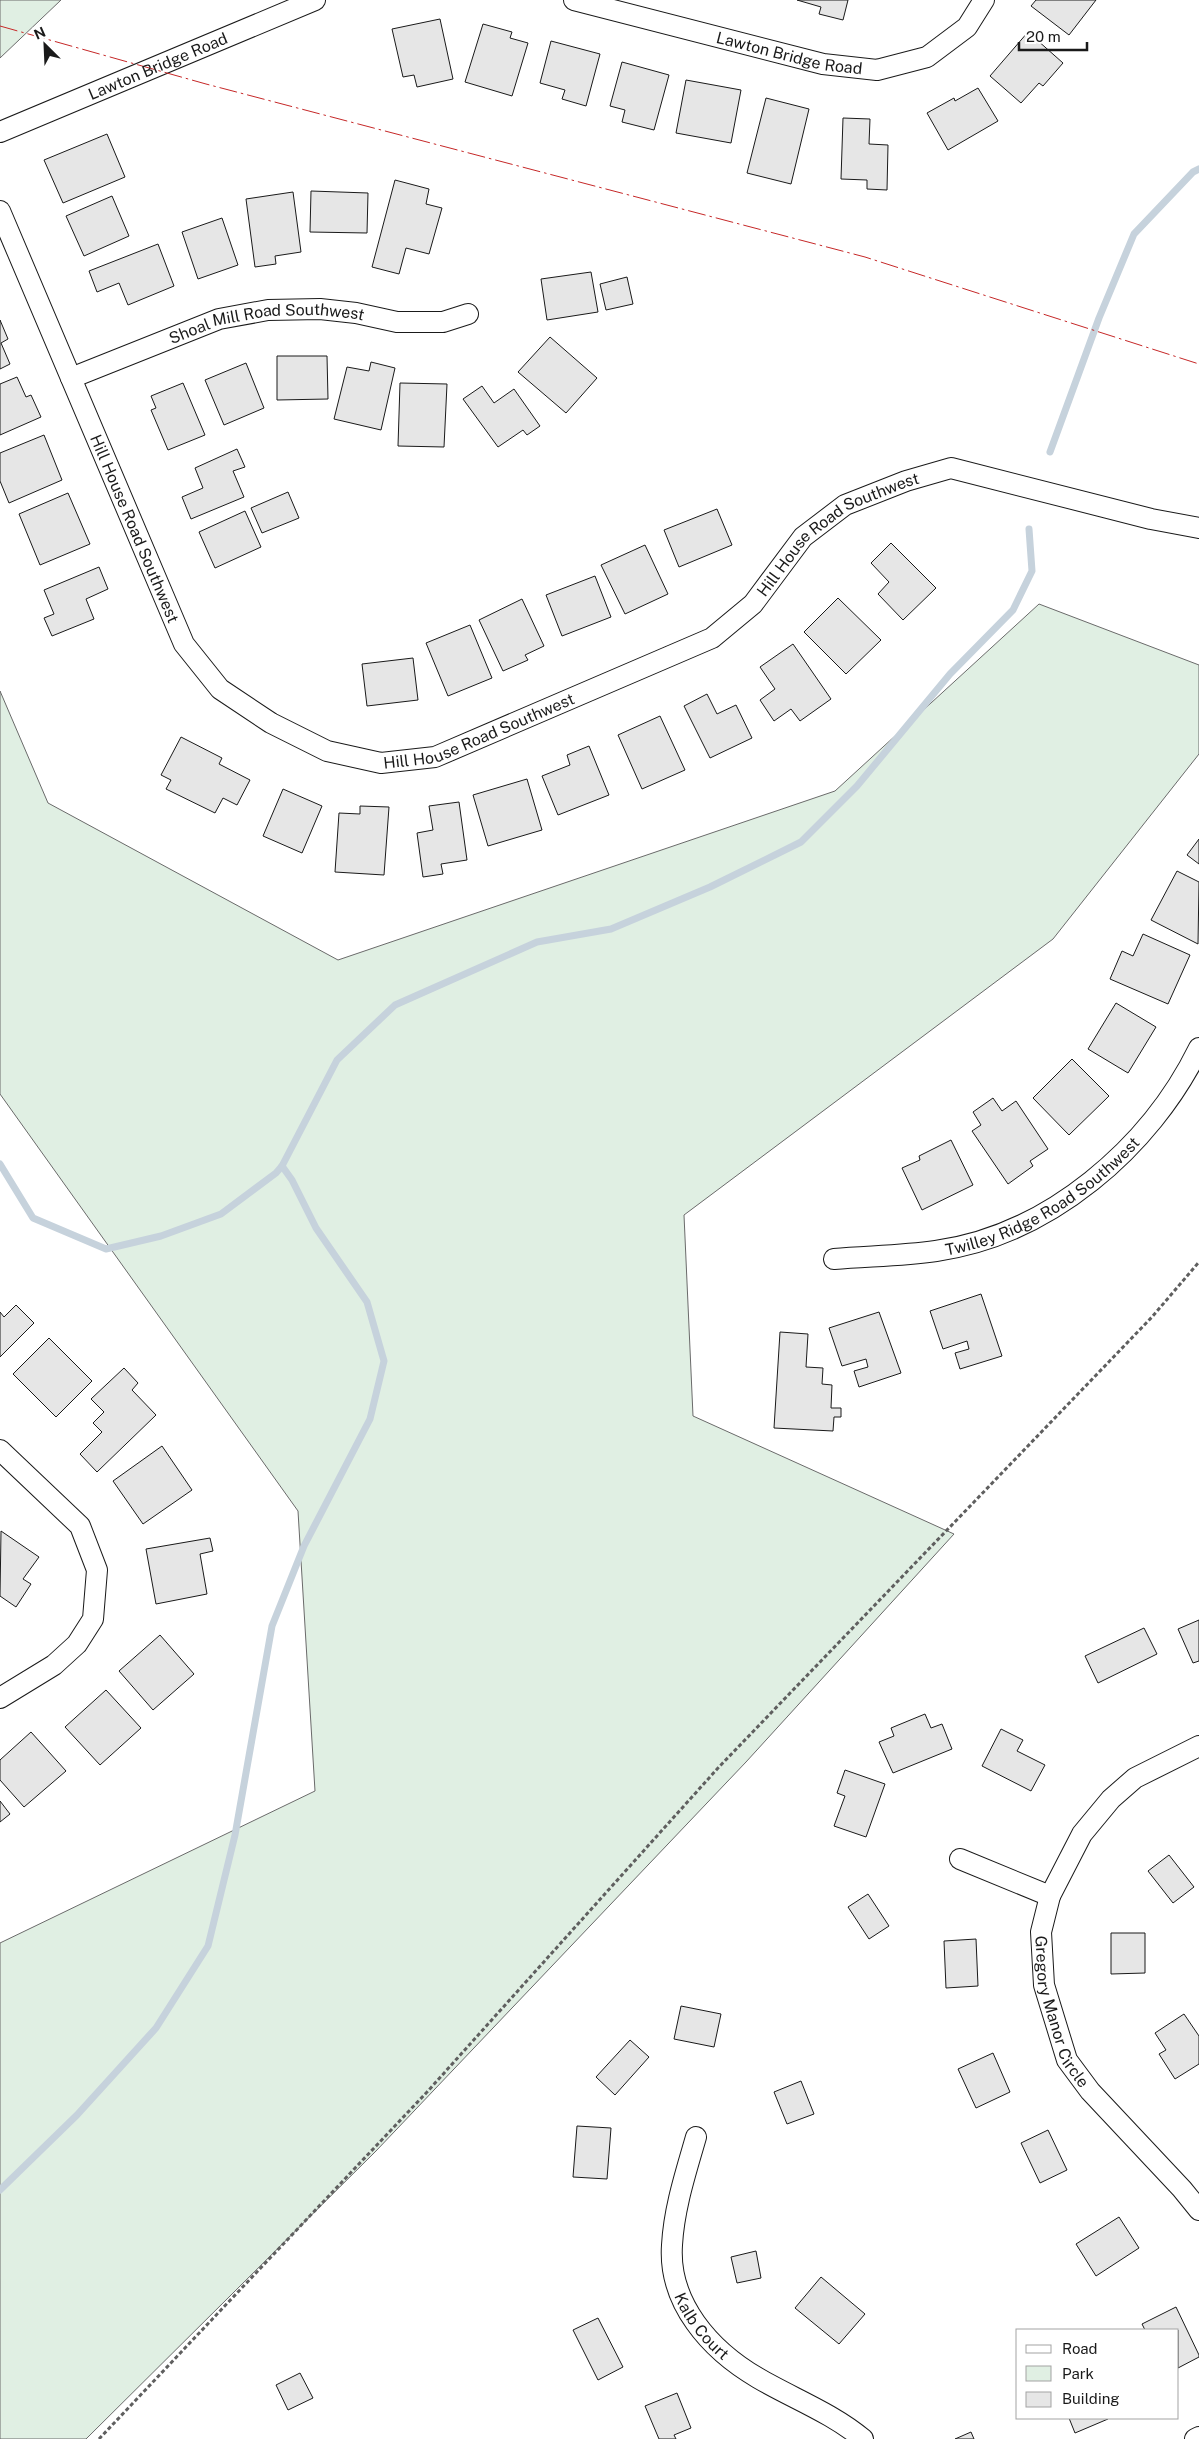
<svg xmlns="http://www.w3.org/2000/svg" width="1199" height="2439" viewBox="0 0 1199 2439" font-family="'Public Sans',sans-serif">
<rect width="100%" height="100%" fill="#fff"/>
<!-- green -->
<g fill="#e0efe3" stroke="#6a6a6a">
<path d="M 0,0 L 61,0 L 0,58 Z"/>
<path d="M 1039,604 L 1199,665 L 1199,754 L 1053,939 L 684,1215 L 693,1416 L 954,1534 L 746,1762 L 376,2151 L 86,2439 L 0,2439 L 0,1943 L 315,1791 L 298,1511 L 0,1094 L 0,691 L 48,803 L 338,960 L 835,791 Z"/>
</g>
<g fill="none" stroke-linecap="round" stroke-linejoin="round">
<!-- stream -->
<g stroke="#c6d2dc" stroke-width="7">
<path d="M 1050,452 L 1099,318 L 1134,234 L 1193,172 L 1199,169"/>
<path d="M 0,1164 L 33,1218 L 106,1249 L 161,1236 L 221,1214 L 276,1173 L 282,1166 L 337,1060 L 395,1005 L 537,942 L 611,929 L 710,887 L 801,842 L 857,786 L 950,674 L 1013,610 L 1032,571 L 1029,529"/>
<path d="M 0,2190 L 77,2115 L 156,2028 L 208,1946 L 235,1835 L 272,1626 L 304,1546 L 370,1419 L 384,1361 L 367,1302 L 316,1228 L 292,1180 L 282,1166"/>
</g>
</g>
<!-- building -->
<g fill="#e6e6e6" stroke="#1a1a1a">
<path d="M 797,0 L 848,0 L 843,20 L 819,14 L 821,7 Z"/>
<path d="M 1036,0 L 1096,0 L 1069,35 L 1031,6 Z"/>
<path d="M 440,19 L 453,79 L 417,87 L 414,75 L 403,77 L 392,29 Z"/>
<path d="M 483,24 L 512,32 L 510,38 L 528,43 L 512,96 L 465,82 Z"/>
<path d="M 1028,32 L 1063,63 L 1043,86 L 1039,83 L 1021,103 L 990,76 Z"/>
<path d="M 551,41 L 600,54 L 586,106 L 562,99 L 565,90 L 540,83 Z"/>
<path d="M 622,62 L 669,75 L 654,130 L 622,122 L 625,110 L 610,106 Z"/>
<path d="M 686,80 L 741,90 L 731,143 L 676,133 Z"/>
<path d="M 978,88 L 998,121 L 948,150 L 927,113 L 954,98 L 955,101 Z"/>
<path d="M 766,98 L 809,109 L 791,184 L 747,173 Z"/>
<path d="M 843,118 L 870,119 L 869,144 L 888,145 L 887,190 L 867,189 L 867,180 L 841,179 Z"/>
<path d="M 107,134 L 125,177 L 63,203 L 44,160 Z"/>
<path d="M 395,180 L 429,189 L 426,204 L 442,208 L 429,254 L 406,248 L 399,274 L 372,267 Z"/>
<path d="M 311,191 L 368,193 L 367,233 L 310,232 Z"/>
<path d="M 293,192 L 301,252 L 275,256 L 276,264 L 255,267 L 246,199 Z"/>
<path d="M 112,196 L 129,236 L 84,256 L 66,216 Z"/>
<path d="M 222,218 L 238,265 L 198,279 L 182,232 Z"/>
<path d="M 158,244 L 174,286 L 128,305 L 119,283 L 97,292 L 89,271 Z"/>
<path d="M 591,272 L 598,312 L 547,320 L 541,279 Z"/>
<path d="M 627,277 L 633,304 L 606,310 L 600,284 Z"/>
<path d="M 0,320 L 8,339 L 1,343 L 10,364 L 0,369 Z"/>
<path d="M 550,337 L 597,378 L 566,413 L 518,372 Z"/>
<path d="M 277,356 L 327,356 L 328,399 L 277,400 Z"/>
<path d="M 371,362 L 395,368 L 381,430 L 334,419 L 347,367 L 369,371 Z"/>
<path d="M 246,363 L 264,408 L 224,425 L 205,380 Z"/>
<path d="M 17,377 L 26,397 L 31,395 L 41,417 L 0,435 L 0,384 Z"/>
<path d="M 183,383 L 205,435 L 168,450 L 151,410 L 156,408 L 151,396 Z"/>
<path d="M 400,383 L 447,384 L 444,447 L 398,446 Z"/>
<path d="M 482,386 L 494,403 L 514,389 L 540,426 L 527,435 L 523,430 L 498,447 L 463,399 Z"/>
<path d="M 44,435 L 62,480 L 9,503 L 0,481 L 0,453 Z"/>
<path d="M 237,449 L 245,467 L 233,471 L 244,497 L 191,519 L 182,497 L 203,488 L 195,468 Z"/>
<path d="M 288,492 L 299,518 L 262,533 L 251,508 Z"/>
<path d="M 68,493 L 90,544 L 40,565 L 19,514 Z"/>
<path d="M 717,509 L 732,545 L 679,567 L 664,530 Z"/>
<path d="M 245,511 L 261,547 L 215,568 L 199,532 Z"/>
<path d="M 891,543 L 936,588 L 903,620 L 878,594 L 889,582 L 871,563 Z"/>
<path d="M 645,545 L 668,594 L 625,614 L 601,565 Z"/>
<path d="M 99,567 L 108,589 L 86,599 L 94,619 L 52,636 L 44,618 L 54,614 L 44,590 Z"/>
<path d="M 595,576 L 611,617 L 562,636 L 546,595 Z"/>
<path d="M 838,598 L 881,640 L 846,674 L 804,632 Z"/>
<path d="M 522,599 L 544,646 L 525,655 L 528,660 L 503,671 L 479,620 Z"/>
<path d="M 470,625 L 492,678 L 448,696 L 426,643 Z"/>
<path d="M 793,644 L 831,699 L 800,721 L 791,709 L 774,721 L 760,700 L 775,689 L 760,667 Z"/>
<path d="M 413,658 L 418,700 L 367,706 L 362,664 Z"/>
<path d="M 707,694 L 717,714 L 736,705 L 752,738 L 710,758 L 684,706 Z"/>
<path d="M 660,716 L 685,770 L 642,789 L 618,735 Z"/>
<path d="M 181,737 L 222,758 L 219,764 L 250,780 L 237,805 L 223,798 L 215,813 L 166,789 L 171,780 L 161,775 Z"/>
<path d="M 589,746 L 609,795 L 558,815 L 542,776 L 570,765 L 567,755 Z"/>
<path d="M 527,779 L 542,830 L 488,846 L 473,795 Z"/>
<path d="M 283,789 L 322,806 L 302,853 L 263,836 Z"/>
<path d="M 459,802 L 467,860 L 441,864 L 443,874 L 423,877 L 417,833 L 433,830 L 429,806 Z"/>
<path d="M 360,806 L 389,807 L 384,875 L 335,872 L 339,813 L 360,814 Z"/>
<path d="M 1199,839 L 1199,864 L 1187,855 Z"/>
<path d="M 1177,871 L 1199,882 L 1198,944 L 1151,920 Z"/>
<path d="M 1143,934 L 1190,955 L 1168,1004 L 1110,979 L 1122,951 L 1133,956 Z"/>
<path d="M 1116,1003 L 1156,1027 L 1128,1073 L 1088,1049 Z"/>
<path d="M 1072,1059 L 1109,1096 L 1069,1135 L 1033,1098 Z"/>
<path d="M 993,1098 L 1002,1111 L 1016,1101 L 1048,1149 L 1030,1161 L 1033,1166 L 1008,1184 L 972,1131 L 981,1125 L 973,1112 Z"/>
<path d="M 951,1140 L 973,1185 L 922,1210 L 902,1168 L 920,1160 L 919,1156 Z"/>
<path d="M 981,1294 L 1002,1356 L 960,1369 L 955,1353 L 969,1349 L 967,1341 L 943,1349 L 930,1311 Z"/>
<path d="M 16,1305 L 34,1323 L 0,1357 L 0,1312 L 4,1317 Z"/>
<path d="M 879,1312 L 901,1373 L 859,1387 L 854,1371 L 868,1367 L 866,1359 L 842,1366 L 829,1328 Z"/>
<path d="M 780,1332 L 808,1334 L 806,1367 L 823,1368 L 822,1384 L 832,1385 L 831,1408 L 841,1408 L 841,1417 L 834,1417 L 833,1431 L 774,1428 Z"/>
<path d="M 49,1338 L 92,1381 L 56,1417 L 13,1374 Z"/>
<path d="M 124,1368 L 138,1383 L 132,1390 L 156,1415 L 97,1472 L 80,1454 L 102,1432 L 93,1423 L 104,1412 L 91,1399 Z"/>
<path d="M 162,1446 L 192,1490 L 143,1524 L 113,1481 Z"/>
<path d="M 1,1531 L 39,1557 L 23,1579 L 31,1584 L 16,1607 L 0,1596 Z"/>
<path d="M 210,1538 L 213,1551 L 200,1554 L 207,1594 L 156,1604 L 146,1549 Z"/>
<path d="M 1199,1620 L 1199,1661 L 1193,1663 L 1178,1629 Z"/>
<path d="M 1144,1628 L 1157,1654 L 1098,1683 L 1085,1656 Z"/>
<path d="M 160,1635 L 194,1674 L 153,1710 L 119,1671 Z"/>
<path d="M 106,1690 L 141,1728 L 100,1765 L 65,1727 Z"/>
<path d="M 925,1714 L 931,1728 L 942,1724 L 952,1749 L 893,1773 L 879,1742 L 894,1736 L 891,1728 Z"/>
<path d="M 1001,1729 L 1023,1740 L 1017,1751 L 1045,1765 L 1031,1791 L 982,1766 Z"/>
<path d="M 31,1732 L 66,1771 L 24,1807 L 0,1780 L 0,1760 Z"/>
<path d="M 845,1770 L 885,1784 L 866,1837 L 834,1826 L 845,1796 L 837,1793 Z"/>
<path d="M 0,1801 L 10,1814 L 0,1822 Z"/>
<path d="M 1169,1855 L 1194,1887 L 1173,1903 L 1148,1871 Z"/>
<path d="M 868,1894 L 889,1926 L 869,1939 L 848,1907 Z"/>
<path d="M 1111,1933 L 1145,1933 L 1145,1973 L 1111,1974 Z"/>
<path d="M 976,1939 L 978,1986 L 946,1988 L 944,1941 Z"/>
<path d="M 681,2006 L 721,2014 L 714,2047 L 674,2039 Z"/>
<path d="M 1184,2014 L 1199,2036 L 1199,2064 L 1175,2079 L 1159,2054 L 1166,2050 L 1155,2033 Z"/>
<path d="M 630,2040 L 649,2057 L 615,2095 L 596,2077 Z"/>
<path d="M 993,2053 L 1010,2092 L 976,2108 L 958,2069 Z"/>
<path d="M 801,2081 L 814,2114 L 787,2124 L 774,2092 Z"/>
<path d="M 577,2126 L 611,2128 L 607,2179 L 573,2177 Z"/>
<path d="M 1048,2130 L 1067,2170 L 1040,2183 L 1021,2143 Z"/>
<path d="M 1119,2217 L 1139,2248 L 1096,2276 L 1076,2244 Z"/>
<path d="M 756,2251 L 761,2278 L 737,2283 L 731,2257 Z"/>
<path d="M 821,2277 L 865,2314 L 839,2344 L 795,2308 Z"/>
<path d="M 1176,2307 L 1199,2355 L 1199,2357 L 1178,2368 L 1178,2330 L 1145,2330 L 1142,2324 Z"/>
<path d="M 598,2318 L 623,2367 L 598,2380 L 573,2330 Z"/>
<path d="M 300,2373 L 313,2398 L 288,2410 L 276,2385 Z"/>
<path d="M 677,2393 L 691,2428 L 674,2435 L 676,2439 L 659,2439 L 645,2406 Z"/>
<path d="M 1069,2418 L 1107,2418 L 1108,2419 L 1075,2433 Z"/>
<path d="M 971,2432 L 974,2439 L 955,2439 Z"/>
</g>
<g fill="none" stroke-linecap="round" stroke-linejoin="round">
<defs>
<g id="street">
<path id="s1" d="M 574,0 L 823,64 L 877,70 L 927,57 L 967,27 L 984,0"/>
<path id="s2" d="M 0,132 L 315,0"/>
<path id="s3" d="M 0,211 L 184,644 L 220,689 L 271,723 L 327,751 L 381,763 L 435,757 L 712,638 L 753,604 L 803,537 L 845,505 L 906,481 L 951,468 L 1151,519 L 1199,528"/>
<path id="s4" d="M 71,378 L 219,319 L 268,310 L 320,309 L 356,313 L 397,322 L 443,322 L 468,314"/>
<path id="s5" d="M 834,1259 C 868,1256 902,1256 936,1251 C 1049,1235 1150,1148 1199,1048"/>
<path d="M 0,1450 L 80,1526 L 97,1570 L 93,1619 L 77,1644 L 54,1665 L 0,1698"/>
<path id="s6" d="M 1199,1746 L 1135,1778 L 1111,1799 L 1082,1834 L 1050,1896 L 1041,1932 L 1044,1985 L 1067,2060 L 1090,2091 L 1182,2189 L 1199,2210"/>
<path d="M 960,1859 L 1050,1896"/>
<path id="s7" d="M 696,2137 C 686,2172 674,2208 672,2245 C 668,2303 710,2350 758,2378 C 792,2398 832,2413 863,2439"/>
<path d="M 1195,2439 L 1199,2437"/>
</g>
</defs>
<!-- street casing -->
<use href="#street" stroke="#1a1a1a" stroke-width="22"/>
<!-- path -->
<path stroke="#5f5f5f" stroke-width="3" stroke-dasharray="4 2.5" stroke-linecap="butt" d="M 99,2439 L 427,2092 L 718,1768 L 1152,1317 L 1199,1262"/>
<!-- street -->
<use href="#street" stroke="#fff" stroke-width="20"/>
<!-- power -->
<path stroke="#c62828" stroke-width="1" stroke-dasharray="18 4 2.5 4" stroke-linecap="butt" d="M 0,26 L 206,84 L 865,257 L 1199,364"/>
</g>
<g text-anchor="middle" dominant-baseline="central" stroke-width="4" stroke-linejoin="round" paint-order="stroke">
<!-- street labels -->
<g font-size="16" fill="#1a1a1a" stroke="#fff">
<text stroke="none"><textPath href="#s1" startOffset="222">Lawton Bridge Road</textPath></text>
<text stroke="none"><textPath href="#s2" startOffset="171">Lawton Bridge Road</textPath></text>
<text stroke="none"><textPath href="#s4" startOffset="206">Shoal Mill Road Southwest</textPath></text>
<text stroke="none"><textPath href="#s3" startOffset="345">Hill House Road Southwest</textPath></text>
<text stroke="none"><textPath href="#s3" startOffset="1230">Hill House Road Southwest</textPath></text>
<text stroke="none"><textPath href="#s3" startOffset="811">Hill House Road Southwest</textPath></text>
<text stroke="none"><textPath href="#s5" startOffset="224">Twilley Ridge Road Southwest</textPath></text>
<text stroke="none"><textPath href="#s6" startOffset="339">Gregory Manor Circle</textPath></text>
<text stroke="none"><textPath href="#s7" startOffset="200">Kalb Court</textPath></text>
</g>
</g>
<!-- legend -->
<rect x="1016" y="2329" width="162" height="90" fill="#ffffff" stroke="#a3a3a3"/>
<rect x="1026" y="2345" width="25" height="8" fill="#ffffff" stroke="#a3a3a3"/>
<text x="1062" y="2354" font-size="15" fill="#1a1a1a">Road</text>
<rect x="1026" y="2366" width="25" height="15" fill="#e0efe3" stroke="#a3a3a3"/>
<text x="1062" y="2379" font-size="15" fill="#1a1a1a">Park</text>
<rect x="1026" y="2392" width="25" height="15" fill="#e6e6e6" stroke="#a3a3a3"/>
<text x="1062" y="2404" font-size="15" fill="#1a1a1a">Building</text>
<!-- north arrow -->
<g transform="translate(45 45) rotate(336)" stroke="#ffffff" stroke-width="4" paint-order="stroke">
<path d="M0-4L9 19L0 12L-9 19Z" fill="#1a1a1a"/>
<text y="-8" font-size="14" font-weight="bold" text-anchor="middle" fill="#1a1a1a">N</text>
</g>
<!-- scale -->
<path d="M1019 42v8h68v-8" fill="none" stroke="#1a1a1a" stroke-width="2.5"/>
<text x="1026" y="42" font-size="15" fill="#1a1a1a" stroke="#ffffff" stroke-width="4" paint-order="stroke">20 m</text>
</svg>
